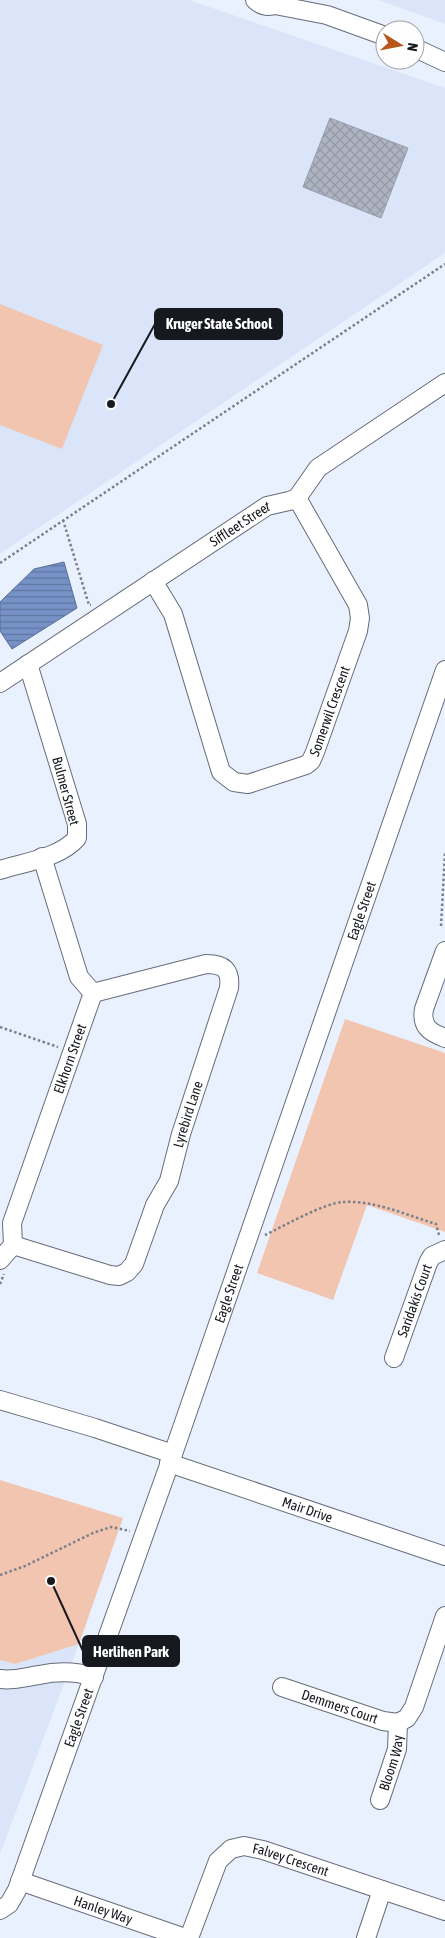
<svg xmlns="http://www.w3.org/2000/svg" width="445" height="1938" font-family="'Asap Condensed',sans-serif">
<style>
.built{fill:#dae5fa}
.green{fill:#f2c5b0}
.water{fill:url(#water-rules);stroke:#596e94}
.building{fill:url(#building-cross-hatch);stroke:#979eab}
.lines{fill:none;stroke-linecap:round;stroke-linejoin:round}
.minor-casing{stroke:#666c78;stroke-width:20}
.path{stroke:#7a7f88;stroke-width:2.5;stroke-dasharray:2.5 2.5;stroke-linecap:butt}
.minor{stroke:#fff;stroke-width:18}
.labels{text-anchor:middle;stroke-width:4;stroke-linejoin:round;paint-order:stroke}
.street-label{font-size:14px;fill:#16191e;stroke:#fefefe}
.leader{fill:none;stroke:#16191e;stroke-width:2}
.callout-dot{fill:#16191e;stroke:#fefefe;stroke-width:2}
.callout{fill:#16191e;stroke:#16191e;stroke-width:2}
.callout-label{font-size:15px;text-anchor:middle;font-weight:bold;fill:#fff}
</style>
<defs>
<pattern id="water-rules" width="6" height="5" patternUnits="userSpaceOnUse" patternTransform="scale(1.25)"><rect width="6" height="5" fill="#7692c7"/><path d="M0 2.5h6" fill="none" stroke="#6076a1"/></pattern>
<pattern id="building-cross-hatch" width="8" height="8" patternUnits="userSpaceOnUse" patternTransform="scale(1.25)"><rect width="8" height="8" fill="#adb3c1"/><path d="M0 0l8 8M0 8l8-8" fill="none" stroke="#9499a5"/></pattern>
</defs>
<rect width="100%" height="100%" fill="#e9f1ff"/>
<path class="built" d="M0,0H189L445,88V253L0,554Z
M378,0H445V24Z
M79,1644L0,1854V1660L15,1664Z"/>
<path class="green" d="M0,304L103,345L62,449L0,425Z
M345,1019L445,1053V1232L367,1205L333,1300L257,1273Z
M0,1480L123,1518L79,1644L15,1664L0,1660Z"/>
<path class="water" d="M64,562L77,608L12,649L0,631V602L34,569Z"/>
<path class="building" d="M330,118L408,148L381,218L303,187Z"/>
<g class="lines">
<defs>
<g id="minor">
<path d="M255,0C264,8 273,8 282,0"/>
<path d="M275,5L327,15L385,36"/>
<path d="M415,48L445,62"/>
<path id="s1" d="M153,581L173,614L221,772L234,782L248,784L306,765L311,761L315,752L358,631L360,618L358,605L297,498"/>
<path id="s2" d="M0,683L267,506L289,501L297,498L318,468L445,383"/>
<path d="M0,870C25,862 60,858 77,838V824L28,664"/>
<path d="M445,951L424,1009C421,1026 429,1032 445,1038"/>
<path id="s3" d="M13,1245L110,1275L119,1276L127,1272L134,1264L155,1205L169,1181L181,1134L229,988C231,970 224,964 206,964L93,993"/>
<path id="s4" d="M0,1260L13,1245L12,1223L93,993L79,977L42,857"/>
<path id="s5" d="M394,1358L428,1263L432,1256L445,1250"/>
<path d="M0,1400L95,1428L173,1454"/>
<path id="s6" d="M169,1463L445,1556"/>
<path d="M0,1679C16,1681 24,1677 39,1675C58,1671 75,1671 94,1677"/>
<path id="s7" d="M282,1687L383,1721L398,1723"/>
<path id="s8" d="M380,1800L397,1749L398,1723L407,1718L414,1707L445,1616"/>
<path id="s9" d="M20,1881L185,1938"/>
<path id="s10" d="M0,1910L9,1904L17,1890L173,1454L445,670"/>
<path id="s11" d="M189,1938L218,1861L231,1849L244,1846L263,1850L445,1911"/>
<path d="M366,1938L382,1890"/>
</g>
</defs>
<use href="#minor" class="minor-casing"/>
<path class="path" d="M63,520L89,605H91
M0,563L445,264
M441,926L445,853
M0,1027L58,1047
M265,1235C284,1226 324,1203 343,1202C374,1200 406,1215 436,1224L439,1235
M0,1284L4,1274
M0,1575L25,1566L93,1533L111,1527L130,1531"/>
<use href="#minor" class="minor"/>
</g>
<g class="labels">
<g class="street-label">
<text dy="5" stroke="none"><textPath href="#s2" startOffset="288">Siffleet Street</textPath></text>
<text dy="5" stroke="none"><textPath href="#s1" startOffset="355">Somerwil Crescent</textPath></text>
<text transform="translate(66 791) rotate(75)" y="5">Bulmer Street</text>
<text dy="5" stroke="none"><textPath href="#s10" startOffset="1065">Eagle Street</textPath></text>
<text dy="5" stroke="none"><textPath href="#s4" startOffset="216">Elkhorn Street</textPath></text>
<text dy="5" stroke="none"><textPath href="#s3" startOffset="290">Lyrebird Lane</textPath></text>
<text dy="5" stroke="none"><textPath href="#s10" startOffset="660">Eagle Street</textPath></text>
<text dy="5" stroke="none"><textPath href="#s5" startOffset="61">Saridakis Court</textPath></text>
<text dy="5" stroke="none"><textPath href="#s6" startOffset="146">Mair Drive</textPath></text>
<text dy="5" stroke="none"><textPath href="#s7" startOffset="61">Demmers Court</textPath></text>
<text dy="5" stroke="none"><textPath href="#s10" startOffset="210">Eagle Street</textPath></text>
<text dy="5" stroke="none"><textPath href="#s8" startOffset="39">Bloom Way</textPath></text>
<text dy="5" stroke="none"><textPath href="#s11" startOffset="162">Falvey Crescent</textPath></text>
<text dy="5" stroke="none"><textPath href="#s9" startOffset="88">Hanley Way</textPath></text>
</g>
</g>
<path class="leader" d="M111 404L155 324M51 1581L83 1651"/>
<g class="callout-dot">
<circle cx="111" cy="404" r="5"/>
<circle cx="51" cy="1581" r="5"/>
</g>
<g class="callout">
<rect x="155" y="309" width="127" height="30" rx="5"/>
<rect x="83" y="1636" width="96" height="30" rx="5"/>
</g>
<g class="callout-label">
<text x="219" y="329">Kruger State School</text>
<text x="131" y="1657">Herlihen Park</text>
</g>
<g transform="translate(400 45) rotate(100)"><circle r="24" fill="#fefefe" stroke="#a1a2a4"/>
<path d="M0-4L9 19L0 12L-9 19Z" fill="#b8551c"/>
<text y="-8" font-size="14" font-weight="bold" text-anchor="middle" fill="#16191e">N</text>
</g>
</svg>
